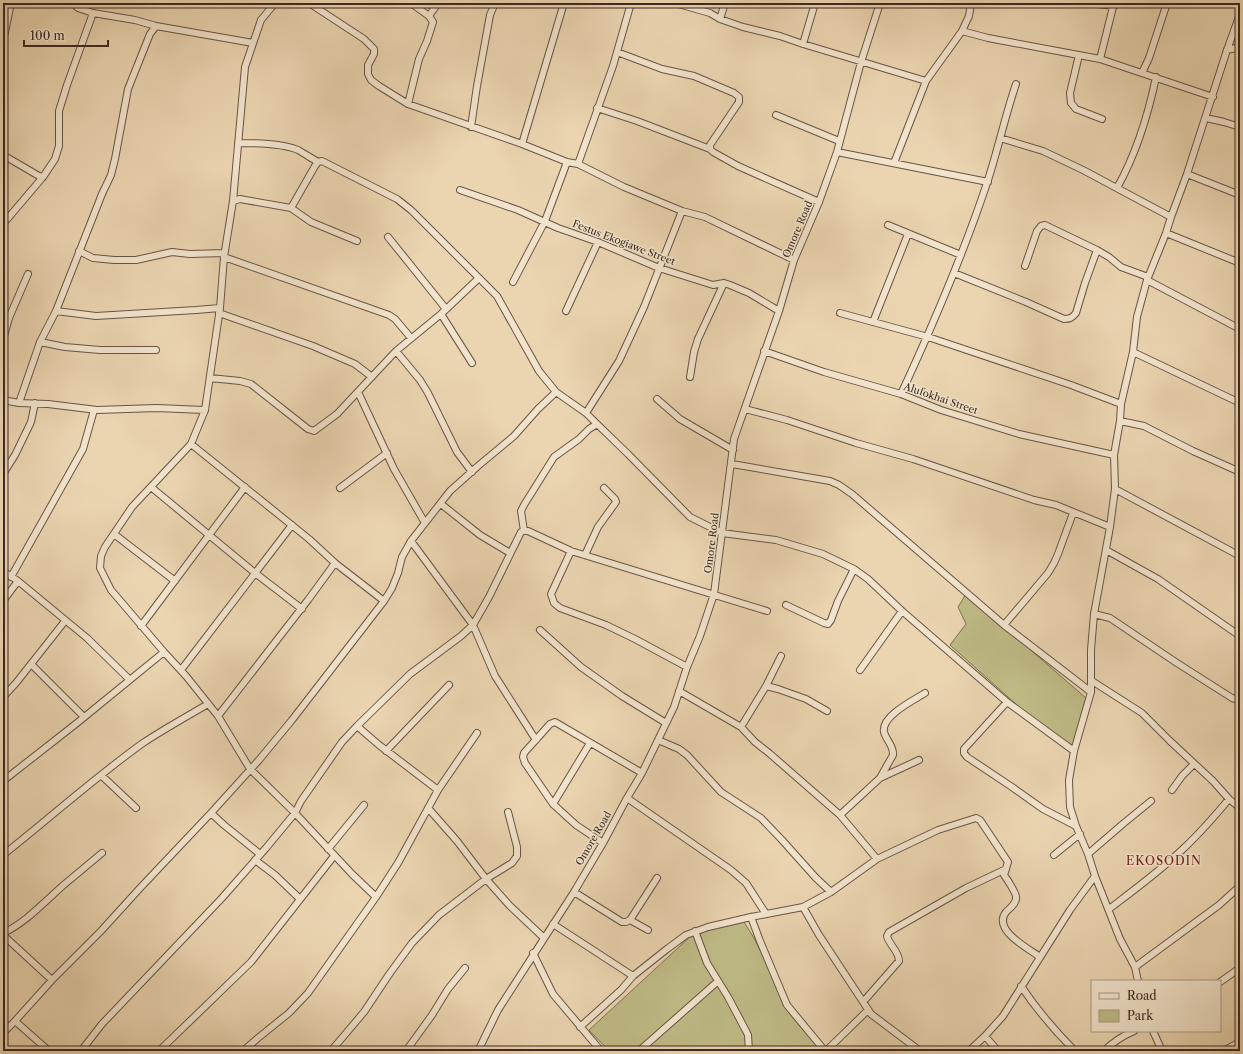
<svg xmlns="http://www.w3.org/2000/svg" width="1243" height="1054" font-family="'Libre Caslon Text',serif">
<style>
.green{fill:#bfbb86;stroke:#7e7254}
.lines{fill:none;stroke-linecap:round;stroke-linejoin:round}
.minor-casing{stroke:#685445;stroke-width:8}
.minor{stroke:#f2e4cc;stroke-width:6}
.labels{text-anchor:middle;stroke-width:3;stroke-linejoin:round;paint-order:stroke}
.street-label{font-size:10px;fill:#3c2921;stroke:#f2e4cc}
.quarter-label{font-size:12px;letter-spacing:1px;fill:#7a1f14;stroke:#f2e4cc}
</style>
<rect width="100%" height="100%" fill="#ebd5b1"/>
<filter id="stains"><feTurbulence type="fractalNoise" baseFrequency=".005" numOctaves="4"/><feColorMatrix values="0 0 0 0 .2 0 0 0 0 .09 0 0 0 0 .02 0 0 0 .5 -.17"/></filter>
<radialGradient id="worn" r=".72"><stop offset=".6" stop-color="#630" stop-opacity="0"/><stop offset="1" stop-color="#630" stop-opacity=".3"/></radialGradient>
<path class="green" d="M966,594L1086,698L1074,756L950,645L966,624L958,607Z
M744,922L754,938L787,1005L824,1051H609L589,1030L693,934Z"/>
<g class="lines">
<defs>
<path id="minor" d="M73,3L78,8L93,13L135,20L156,26L253,43
M275,3L261,20L245,67L233,201L224,257L220,308L205,410L191,444L132,507L105,547L101,556L100,568L111,590L164,652L186,676L218,716L250,769L295,813L352,874L376,897
M309,3L364,39L374,49V54L368,65V74L371,80L379,86L408,104L522,144L567,162L578,164L624,187L682,211L705,217L794,260
M675,3L710,13L720,19L743,27L780,36L803,44L926,81
M971,3L969,16L962,31L988,38L1100,59L1213,97
M1090,3L1114,6
M429,16L438,3
M720,19L725,3
M3,42L11,3
M803,44L815,3
M1227,50L1240,47
M617,52L662,69L694,76L734,93L739,97V102L710,145V149L713,152L738,166L819,202
M1079,55L1070,93L1071,103L1076,109L1102,119
M1100,59L1114,3
M1142,73L1149,58L1167,3
M408,104L419,59L427,41L433,22L429,16L411,3
M597,108L637,121L710,149
M776,115L839,141
M1206,118L1224,122L1240,127
M471,127L477,86L490,15L495,3
M1000,138L1043,151L1083,170L1171,217
M238,143C255,143 283,143 298,150C305,154 311,158 318,162
M522,144L564,3
M837,152L988,182
M3,155L39,176L43,177
M894,163L926,81L962,31
M578,164L613,66L631,3
M1187,174L1240,195
M1117,188C1136,154 1148,116 1156,77
M460,190L518,210L558,228L598,242L659,268L713,285L724,283L730,285L749,293L779,311
M233,201L240,199L291,208L311,222L357,241
M291,208L315,166L318,162L322,161L397,199L411,210L497,296L539,371L556,392L586,413L597,424L628,454L690,517L722,533L776,540L823,554L854,569L868,579L902,611L1007,702L1074,751
M3,224L43,177L55,159L59,146V111L67,85L93,13
M888,225L961,255
M1166,233L1240,263
M388,237L446,309
M79,251L93,258L114,260H136L172,252L190,254L224,253
M224,257L389,315L395,319L411,338
M1025,266L1037,231L1041,226L1045,225L1097,250L1109,257L1121,267L1148,277
M954,273L1026,302L1064,319C1070,319 1072,318 1076,313L1085,283L1097,250
M1147,280L1240,329
M513,282L545,221L567,162
M56,311L96,316L196,310L220,308
M566,311L598,242
M219,313L313,346L355,364L372,377
M840,313L928,337L1071,385L1121,404
M441,314L472,363
M873,322L908,234
M3,340L9,318L28,274
M40,342L65,347L100,350H156
M396,351L420,380L428,393L457,452L472,472
M764,351L824,372L901,394L941,410L1019,434L1114,455
M1133,352L1240,403
M690,377L694,352L698,339L724,283
M210,378L240,381L251,384L308,429L314,431L337,414L396,351L441,314L479,278
M358,392L394,469L425,523
M901,394C933,325 963,255 987,183C998,150 1005,116 1016,84
M657,399L680,419L733,450
M3,400L19,403L48,404L97,410L156,408L205,410
M19,403L40,342L56,311L102,194L111,175L115,159L128,89L150,34L156,26
M745,409L787,420L856,443L913,459L1034,500L1056,505L1110,527
M586,413L619,361L644,307L682,211
M1120,421L1144,426L1193,451L1240,472
M191,444L309,539L335,563L384,601
M732,464L830,481L839,485L852,494L1004,625L1091,692
M3,474L15,455L31,422L35,403
M151,487L255,573L302,609
M340,488L387,453
M1115,489L1240,556
M441,504L480,535L510,553
M524,531L521,511L524,505L554,457L579,439L589,429L597,424
M114,534L175,581
M411,541L473,625L495,676L536,740
M1106,550L1158,579L1240,636
M571,551L551,594L554,603L560,608L606,625L635,639L687,667
M585,555L598,527L616,502L615,499L604,488
M3,571L18,581L87,638L129,679
M11,577L83,449L94,410
M3,601L18,581
M786,605L824,623L828,624L831,620L838,601L854,569
M1094,614L1110,618L1177,663L1232,698L1236,699L1240,696
M1004,625L1048,573L1054,563L1058,554L1073,513
M141,626L245,487
M540,630L581,667L622,696L666,723
M31,664L84,717
M181,670L292,525
M860,670L902,611
M1092,681L1142,713L1170,741L1213,781L1229,799L1240,808
M766,686L778,689L806,699L827,711
M679,691L741,727L755,742L769,753L840,815L877,859
M3,697L16,683L65,621
M1007,702L964,749V753L967,757L1012,787L1043,809L1076,826
M218,716L308,600L335,563
M357,726L379,745L438,790
M741,727L766,686L781,656
M658,740L679,749L687,755L721,792L761,818L782,840L816,878L831,892
M386,751L449,685
M101,775L136,808
M880,778L919,760
M3,781L77,723L164,652
M1172,790L1182,776L1194,764
M627,798L731,870L746,883L766,914
M553,804L590,743
M428,808L457,841L486,879L510,906L544,938
M211,813L224,825L260,854
M840,815L880,778L893,755C894,746 886,740 884,732C881,716 914,700 925,693
M603,843L576,825L553,804L525,763L523,757L524,753L550,724L555,722L642,773
M328,849L364,805
M1088,854L1124,823L1151,801
M3,855C50,818 94,778 143,743C164,729 186,717 208,704
M1054,855L1080,834
M255,860L275,875L300,899
M574,892L622,922H626L630,920L657,878
M803,907L819,935L871,1014L920,1051
M1109,909C1134,890 1160,871 1183,849C1199,834 1214,817 1229,799
M751,917L760,941L787,1005L825,1051
M630,920L648,930
M553,924L633,976
M695,931L707,963L728,997L746,1031L748,1035L749,1051
M3,933C26,923 47,899 66,883C78,873 90,863 102,853
M3,935L52,980
M533,953L553,994L601,1051
M1135,967L1219,905L1240,886
M1138,981L1135,967L1120,939L1095,876L1088,854L1076,826L1070,807L1069,780L1074,751L1091,692V650L1094,614L1110,527L1115,489L1114,455L1120,421L1121,404L1133,352L1137,317L1147,280L1166,233L1171,217L1187,174L1227,50L1240,14
M1220,982L1240,968
M1021,986C1037,1010 1055,1031 1075,1051
M863,1002L899,961C899,951 889,945 887,936L889,932L966,888L1006,869
M15,1021L49,1051
M580,1027L621,990L633,976L667,949L686,935L708,927L751,917L803,907L831,892L877,859L938,830L976,818L980,820L1008,862L1004,875C1007,879 1016,893 1016,897C1017,903 1010,908 1006,912C992,930 1028,948 1040,957
M1153,1031L1162,1051
M3,1033L15,1021L52,980L101,931L141,887L211,813L259,760L292,720L384,601L392,588L398,573L402,557L411,541L450,491L478,466L514,436L538,409L556,392
M985,1036L998,1051
M81,1051L102,1024L222,898L266,848L295,813L301,801L342,742L357,726L410,674L461,636L473,625L489,597L521,532L524,531H528L571,551L767,611
M159,1051L251,962L334,856
M243,1051L258,1038L289,1013L308,993L376,897L398,863L438,790L477,733
M331,1051L364,1012L390,973L412,943L439,915L486,879L512,863L517,856V847L508,812
M406,1051L432,1015L448,989L465,968
M478,1051L498,1010L574,892L603,843L627,798L642,773L674,707L687,667L700,636L714,594L734,439L779,311L794,260L819,202L837,152L861,62L880,3
M639,1051L717,982
M826,1051L868,1010
M969,1051L985,1036L1003,1016L1070,910L1095,876
M1104,1051C1113,1042 1122,1036 1134,1031
M1223,1051L1240,1042"/>
</defs>
<use href="#minor" class="minor-casing"/>
<use href="#minor" class="minor"/>
</g>
<g class="labels">
<g class="street-label">
<text transform="translate(797 229) rotate(-67)" y="4">Omore Road</text>
<text transform="translate(624 242) rotate(21)" y="4">Festus Ekogiawe Street</text>
<text transform="translate(941 398) rotate(19)" y="4">Alufokhai Street</text>
<text transform="translate(711 543) rotate(-83)" y="4">Omore Road</text>
<text transform="translate(593 838) rotate(-60)" y="4">Omore Road</text>
</g>
<g class="quarter-label">
<text x="1164" y="865">EKOSODIN</text>
</g>
</g>
<rect width="1243" height="1054" fill="none" stroke="#ebd5b1" stroke-width="16"/>
<rect x="4" y="4" width="1235" height="1046" fill="none" stroke="#3c2921" stroke-width="2"/>
<rect x="8" y="8" width="1227" height="1038" fill="none" stroke="#3c2921"/>
<rect x="1091" y="980" width="130" height="52" fill="#f2e4cc" stroke="#a99988"/>
<rect x="1099" y="993" width="20" height="6" fill="#f2e4cc" stroke="#a99988"/>
<text x="1127" y="1000" font-size="12" fill="#3c2921">Road</text>
<rect x="1099" y="1010" width="20" height="12" fill="#bfbb86" stroke="#a99988"/>
<text x="1127" y="1020" font-size="12" fill="#3c2921">Park</text>
<path d="M24 40v6h84v-6" fill="none" stroke="#3c2921" stroke-width="2"/>
<text x="30" y="40" font-size="12" fill="#3c2921" stroke="#f2e4cc" stroke-width="3" paint-order="stroke">100 m</text>
<rect width="100%" height="100%" filter="url(#stains)"/>
<rect width="100%" height="100%" fill="url(#worn)"/>
</svg>
